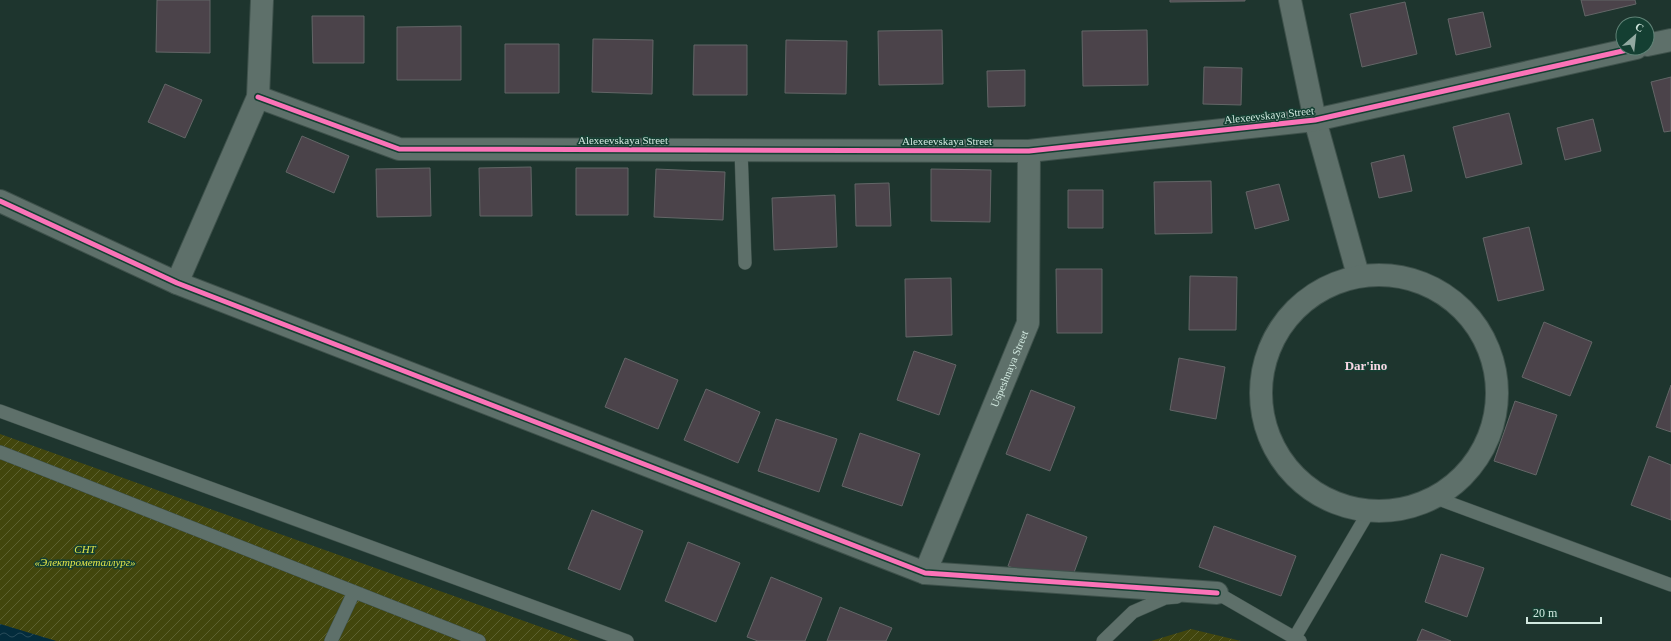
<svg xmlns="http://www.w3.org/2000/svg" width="1671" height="641" font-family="Georgia,serif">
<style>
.garden{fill:url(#garden-furrows)}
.water{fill:url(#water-waves)}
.building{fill:#4b434a;stroke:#636667}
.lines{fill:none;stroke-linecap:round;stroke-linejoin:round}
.service-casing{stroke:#3e514b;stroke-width:14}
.minor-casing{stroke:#3e514b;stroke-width:24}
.service{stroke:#5e706a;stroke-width:13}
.minor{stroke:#5e706a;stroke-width:22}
.cycleway-casing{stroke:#143f32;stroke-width:8}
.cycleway{stroke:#fb73b8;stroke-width:5}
.labels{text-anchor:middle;stroke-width:3;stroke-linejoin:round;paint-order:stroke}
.street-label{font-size:11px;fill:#d1e8df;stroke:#143f32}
.park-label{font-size:11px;font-style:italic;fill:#e2e549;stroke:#143f32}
.quarter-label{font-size:13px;font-weight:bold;fill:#f8d8e5;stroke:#143f32}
</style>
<defs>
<pattern id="garden-furrows" width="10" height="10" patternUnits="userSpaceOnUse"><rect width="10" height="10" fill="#42460d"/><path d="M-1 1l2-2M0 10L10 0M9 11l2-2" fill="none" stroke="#5c6130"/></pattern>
<pattern id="water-waves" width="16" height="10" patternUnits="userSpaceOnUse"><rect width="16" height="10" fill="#032c3c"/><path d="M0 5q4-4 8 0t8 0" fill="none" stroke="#274b58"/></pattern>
</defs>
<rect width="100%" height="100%" fill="#1e352e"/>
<path class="garden" d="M0,434L580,641H56L0,624Z
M1191,629L1241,641H1151Z"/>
<path class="water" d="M0,624L56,641H0Z"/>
<path class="building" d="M157,0H210V53L156,52Z
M1170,0H1245V1L1170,2Z
M1581,0H1635L1636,4L1585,16Z
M1405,2L1417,54L1362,67L1350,14Z
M1483,12L1491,47L1456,55L1448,19Z
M312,16H364V63H313Z
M461,26V80H397V27Z
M942,30L943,84L879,85L878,31Z
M1147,30L1148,85L1083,86L1082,31Z
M593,39L653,40L652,94L592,92Z
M786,40L847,41L846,94L785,93Z
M505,44H559V93H505Z
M694,45H747V95H693Z
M1204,67L1242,68L1241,105L1203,104Z
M1025,70V106L988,107L987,71Z
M1671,77V131L1664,132L1651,82Z
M165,84L202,100L185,138L148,122Z
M1509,113L1522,164L1466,178L1453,127Z
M1593,119L1601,151L1565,160L1557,128Z
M302,136L349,156L334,193L286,172Z
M1404,155L1412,191L1379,198L1371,163Z
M531,167L532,216H480L479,168Z
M430,168L431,216L377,217L376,169Z
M576,168H628V215H576Z
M656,169L725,172L723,220L654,217Z
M931,169L991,170L990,222L931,221Z
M1211,181L1212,233L1155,234L1154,182Z
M889,183L891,226H856L855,184Z
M1279,184L1289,220L1255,229L1246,192Z
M1068,190H1103V228H1068Z
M835,195L837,247L774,250L772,198Z
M1529,227L1544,290L1498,301L1483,238Z
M1056,269H1102V333H1057Z
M1190,276L1237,277L1236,330H1189Z
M951,278L952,335L906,337L905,279Z
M1544,322L1592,342L1570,396L1522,377Z
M914,351L956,365L939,415L897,400Z
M625,358L678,380L658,429L605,407Z
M1179,358L1225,367L1216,419L1170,410Z
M1671,385V432L1656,427Z
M706,389L760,412L738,463L684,440Z
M1031,390L1075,407L1050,471L1006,454Z
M1515,401L1557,415L1536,475L1494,461Z
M776,419L837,439L819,492L758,471Z
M860,433L920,454L902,506L842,486Z
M1649,456L1671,465V520L1631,505Z
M592,510L643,531L620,590L568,569Z
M1027,514L1087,537L1068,589L1008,566Z
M1214,526L1296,556L1281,596L1199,567Z
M688,542L740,563L716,622L665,601Z
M1441,554L1484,568L1467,617L1425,602Z
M771,577L822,598L805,641H758L747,637Z
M840,607L892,628L886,641H827Z
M1422,629L1451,641H1417Z"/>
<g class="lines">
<defs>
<path id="service" d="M741,150L745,263
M0,411L627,641
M0,452L479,641
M1436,498L1671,585
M1210,594L1217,593L1300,641
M1295,637L1368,513
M331,641L354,592
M1103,641L1133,612L1165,598L1177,597"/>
<g id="minor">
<path d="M1290,0L1315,120L1358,275"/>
<path d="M1647,45L1671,40"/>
<path d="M258,97L399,149L1029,151L1315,120L1636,48"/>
<path d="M0,201L177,283L925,573L1217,593"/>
<circle cx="1379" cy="393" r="118"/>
<path d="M177,283L258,97L262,0"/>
<path id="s1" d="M925,573L1028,323L1029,151"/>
</g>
</defs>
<use href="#service" class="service-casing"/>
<use href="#minor" class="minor-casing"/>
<use href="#service" class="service"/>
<use href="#minor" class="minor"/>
<defs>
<path id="cycleway" d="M258,97L399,149L1029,151L1315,120L1636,48
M0,201L177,283L925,573L1217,593"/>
</defs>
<use href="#cycleway" class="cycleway-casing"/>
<use href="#cycleway" class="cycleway"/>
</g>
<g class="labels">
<g class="street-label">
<text transform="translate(1269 115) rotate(-6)" y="4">Alexeevskaya Street</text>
<text x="623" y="144">Alexeevskaya Street</text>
<text x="947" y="145">Alexeevskaya Street</text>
<text dy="4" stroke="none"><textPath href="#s1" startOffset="221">Uspeshnaya Street</textPath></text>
</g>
<g class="park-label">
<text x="85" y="553">СНТ<tspan x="85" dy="13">«Электрометаллург»</tspan></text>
</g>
<g class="quarter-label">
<text x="1366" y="370">Dar'ino</text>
</g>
</g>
<g transform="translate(1635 36) rotate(28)"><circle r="19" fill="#143f32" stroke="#608377"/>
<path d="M0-3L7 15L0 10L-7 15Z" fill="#92a9a1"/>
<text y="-6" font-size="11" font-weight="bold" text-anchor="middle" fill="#d1e8df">С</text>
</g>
<path d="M1527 617v6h74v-6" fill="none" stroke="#d1e8df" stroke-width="2"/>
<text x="1533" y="617" font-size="12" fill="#d1e8df" stroke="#143f32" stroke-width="3" paint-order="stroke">20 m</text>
</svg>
